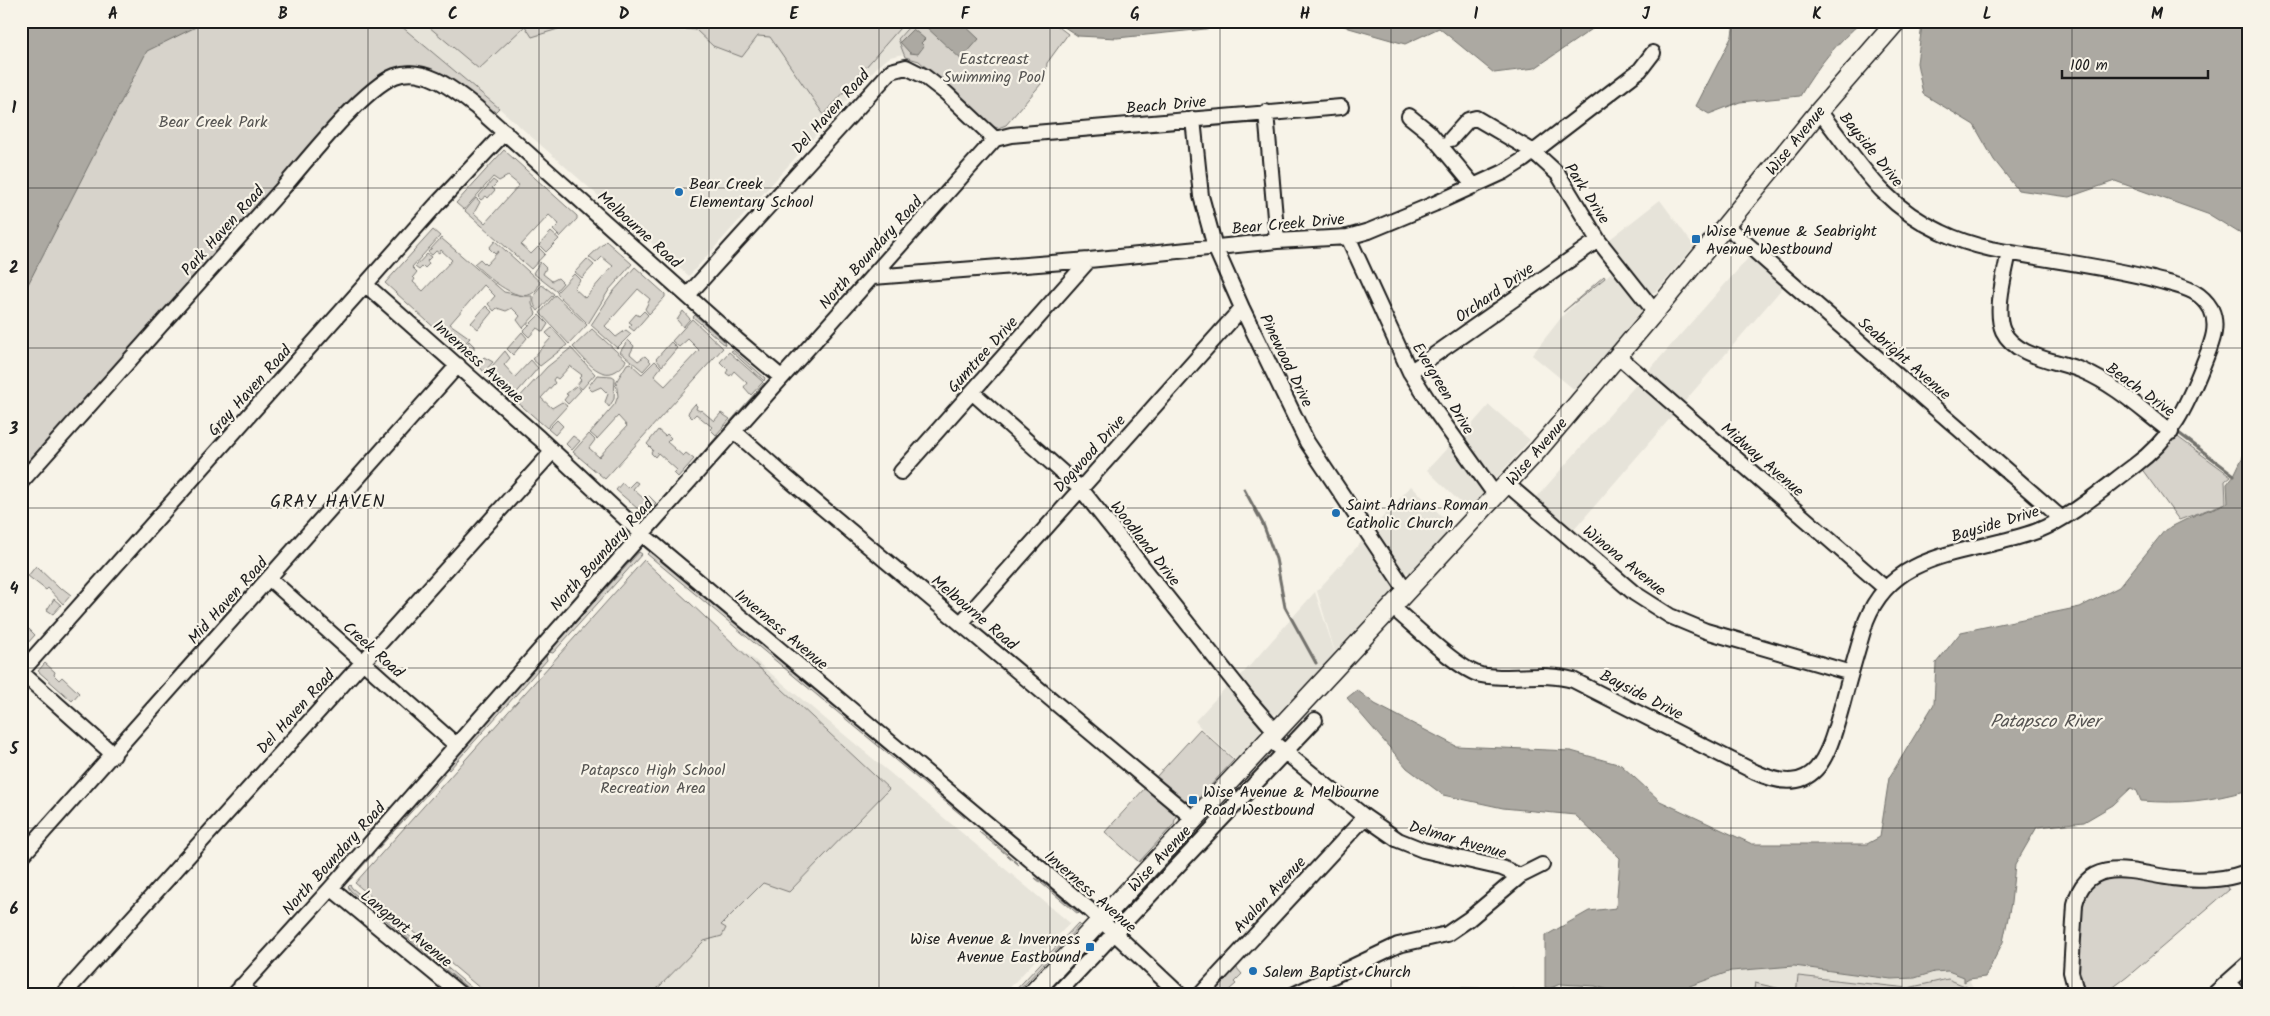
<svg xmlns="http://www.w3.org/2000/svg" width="2270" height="1016" font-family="Kalam,sans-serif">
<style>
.built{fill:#e6e3d9}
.green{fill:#d7d3cb;stroke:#7a7874}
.water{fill:#aca9a2;stroke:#72716c}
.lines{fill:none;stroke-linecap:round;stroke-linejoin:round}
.stream{stroke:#72716c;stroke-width:3}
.minor-casing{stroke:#1c1c1c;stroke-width:18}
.major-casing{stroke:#1c1c1c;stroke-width:21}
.minor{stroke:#f7f3e8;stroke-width:14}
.major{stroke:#f7f3e8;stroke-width:18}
.grid{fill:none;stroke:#1c1c1c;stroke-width:1;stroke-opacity:0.55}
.poi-dot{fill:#1f6fb2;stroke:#f7f3e8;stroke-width:2}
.labels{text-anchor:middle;stroke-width:4.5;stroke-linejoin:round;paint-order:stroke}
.park-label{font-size:16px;fill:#545351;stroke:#f7f3e8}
.street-label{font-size:16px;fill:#1c1c1c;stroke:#f7f3e8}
.poi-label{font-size:16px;fill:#1c1c1c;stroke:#f7f3e8;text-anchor:start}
.neighbourhood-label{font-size:18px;letter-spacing:1px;fill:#1c1c1c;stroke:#f7f3e8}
.water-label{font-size:18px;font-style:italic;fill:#565452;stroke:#f7f3e8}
.neatline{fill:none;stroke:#1c1c1c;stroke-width:2}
.grid-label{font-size:16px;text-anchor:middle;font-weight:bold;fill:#1c1c1c}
</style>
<rect width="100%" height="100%" fill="#f7f3e8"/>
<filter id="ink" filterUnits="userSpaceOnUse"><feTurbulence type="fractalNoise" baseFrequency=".02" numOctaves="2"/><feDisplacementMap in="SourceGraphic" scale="10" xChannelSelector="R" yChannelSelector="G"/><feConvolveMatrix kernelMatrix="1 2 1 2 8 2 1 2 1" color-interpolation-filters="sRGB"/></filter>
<g filter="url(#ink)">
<path class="built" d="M395,21H914L897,39L904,54L890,57L876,68L689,276L499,108Z
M1660,200L1694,246L1657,291L1652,293L1647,292L1605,243Z
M1750,256L1785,285L1573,531L1535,499Z
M1614,270L1642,303V310L1576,391L1532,355L1564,314Z
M1489,405L1530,440L1497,477H1492L1486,471L1461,437Z
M1451,444L1483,489L1482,495L1468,510L1427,470Z
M1411,486L1453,527L1410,572L1403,573L1397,570L1371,530Z
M1365,538L1395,583L1394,589L1335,652L1317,591Z
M648,571L1070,923L1003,995H496Z
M1315,592L1335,653L1278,713L1269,716L1238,679Z
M1229,684L1259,722L1261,728L1260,733L1235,759L1201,728L1195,721Z
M1794,966L1891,979L1915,978L1934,972L1948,971L1969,979L1976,995H1665L1731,971Z
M1559,984L1595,986L1627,995H1513V989H1549Z"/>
<path class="green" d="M177,21H395L499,108L494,113C475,97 437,65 410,65C399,65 387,71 377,76L21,471V260L154,34Z
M422,21H568L558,29L532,37L525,26L479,69Z
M592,21H906L824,115L770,37L758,36L742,57L713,46L696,30Z
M914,21H1051L1068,34L1047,63L1046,73L1041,84L1006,125L998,128L991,126L919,61L905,57L898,39Z
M504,150L577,216V219L560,237L553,230L559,224L549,215L521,245L531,254L538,247L545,254L531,269L465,211L476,198L480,202L474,213L485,223L519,185L508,176L499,181L493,177L464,210L456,203Z
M493,180L497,183L492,188L495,190L488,198L486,196L481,200L478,197Z
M433,230L440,236L412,267L417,272L413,277L415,279L413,282L423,291L452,260L441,250L439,253L436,251L432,255L428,252L441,238L504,292L523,296H532V304L536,314L523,328L517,320L520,316L512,308L506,311L497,308L494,311L488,304L495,296L484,285L450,324L470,338L459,350L385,283Z
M551,232L559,239L546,252L539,245Z
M495,241L540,282C529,317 485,274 474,264L480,259L486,265L499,251L495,254L489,248Z
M606,241L632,264L609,290L588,324L558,295L557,292L574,274L580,280L574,288L585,298L613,266L602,257L596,263L589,257Z
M427,254L431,257L427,261L429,264L425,268L423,266L419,270L415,267Z
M587,259L594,265L582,278L575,272Z
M540,262L546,268L543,274L552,281L558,278L563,283L556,291L533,273Z
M635,267L665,294V297L649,314L645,309L650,299L638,289L605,326L616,337L626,330L631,334L617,348L591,325L612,293Z
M1604,276L1605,278L1563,312Z
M542,285L554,294L538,311C530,301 534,293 542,285Z
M555,295L587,325L569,344L540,313Z
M486,306L492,312L478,329L471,323Z
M644,311L648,315L634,331L629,327L632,324L629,322L636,314L639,316Z
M683,311L690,319L683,327L677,320Z
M539,315L548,324L543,332L537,328L529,337L523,331Z
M695,315L724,341L725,345L693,317Z
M692,319L723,348L605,479L573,452L589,434L595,440L589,448L599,457L627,426L618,416L597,439L590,433L615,404L618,396L616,382L627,364L630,363L642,374L655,361L661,367L654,376L665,386L699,350L688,339L679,347L672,341Z
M552,328L567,345L540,366L532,359L551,338L546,333Z
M592,329L626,360C625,364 621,368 616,371C600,381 583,357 573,347Z
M522,332L527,338L513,355L507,349Z
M628,340L634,346L630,354L638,361L645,356L651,362L643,371L620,352Z
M469,341L474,346V349L468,356L461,351Z
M671,342L677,348L662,366L656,359Z
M571,348L595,374L582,389L577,385L581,380L579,378L582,375L570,366L558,379L555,377L553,380L555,383L541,398L552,408L562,402L567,406L547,428L516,401L547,367Z
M733,350L765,378L764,381L731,351Z
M505,351L510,358L504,365L515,377L531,360L538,368L513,397L486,373Z
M729,352L763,382L751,395L744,387L747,383L734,371L730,376L726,373L728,370L720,362Z
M484,357L493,362L484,372L478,365Z
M597,375L612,376L615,378L614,399L609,407L605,402L608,394L601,387L592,391L588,387Z
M764,383L766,385L663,501L661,500Z
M576,386L581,390L568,404L564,400L568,395L566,394Z
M695,404L697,406L696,409L700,411L701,410L714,421L721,413L730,419L716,435L710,429L712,427L696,414L692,418L688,414L689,411Z
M557,420L563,426L555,435L548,429Z
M658,430L665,436L667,434L671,438L667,442L683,456L686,453L694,459L678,477L674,473L677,470L658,453L655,457L651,453L653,450L647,444Z
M2175,435L2231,476L2225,481L2226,503L2179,520L2141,468Z
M573,436L580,441L572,450L566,444Z
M635,481L638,483L633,489L644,499L649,496L656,503L645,515L616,490L622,483L628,488Z
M650,551L963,815L965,818L647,554Z
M639,552L642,554L553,653L549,652Z
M644,560L889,789L789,892L763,883L721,925L726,928L722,936L704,941L651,995H488L355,883Z
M36,566L60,589L62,588L71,595L63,604L48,588L46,590L28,576Z
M54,599L61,605L53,614L47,610Z
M29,629L35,635L26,645L21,640V634Z
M546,656L547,660L449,770L446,767Z
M45,663L55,672L54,675L59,680L62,677L79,693L72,701L38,671Z
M1200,729L1234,760L1197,800L1189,804L1183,802L1155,778Z
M442,772L445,774L351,879L347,877Z
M1145,788L1176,815L1174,824L1139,862L1105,832Z
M979,832L985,834L1019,865Z
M2106,874L2224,883L2229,890L2127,977L2103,995H2083L2076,980L2082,897L2089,884Z
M1035,878L1041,881L1079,913L1078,914Z
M350,885L352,888L480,995H476L351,891L348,887Z
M1078,923L1080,925L1015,995H1011Z
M1235,966L1242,974L1234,982L1236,984L1223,995H1208Z
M1798,976L1908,988L1948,979L1967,987L1970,995H1796Z
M1755,983L1790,991L1789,995H1753Z
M1462,988L1513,989V995H1437Z"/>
<path class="water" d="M21,21H208L147,51L21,298Z
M927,21H960L979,39L965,55L964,62L924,25Z
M1055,21H1283L1117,38L1078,36Z
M1333,21H1604L1535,68L1494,73L1439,28L1405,44L1349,28Z
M1734,21H1863C1837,42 1817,67 1800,96L1740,102L1709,114L1696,106L1732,36Z
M1924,21H2249V239L2210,215L2115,181L2069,197L2018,190L1994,160L1974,125L1923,94L1917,63L1922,25Z
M913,29L925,39L921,43L924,46L918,54L910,53L900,42Z
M2248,446L2249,790C2209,801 2182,804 2141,801L2137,791L2131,788L2113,805L2084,822L2037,827L2015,865L2011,903L2003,942L1985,977L1969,979L1964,982V977L1948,971L1934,972L1915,978L1891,979L1794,966L1731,971L1665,995H1627L1595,986L1560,984L1549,989L1545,987V936L1589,911L1616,908L1620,858L1575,815L1503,808L1443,795L1407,768L1347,698L1357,690L1375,704L1456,746L1571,751L1621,765L1660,801L1752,844H1867L1880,837L1889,778L1934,704L1936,663L1961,632L2080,607L2119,587L2165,530L2195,515L2228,503L2227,484L2234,475Z"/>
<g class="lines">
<path class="stream" d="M2176,431L2234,475
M1244,489L1263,524L1276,559L1285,607L1316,663"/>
<defs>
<path id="minor" d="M1266,112L1277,241
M1409,116L1429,132L1474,186
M1193,119L1201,196L1215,247L1242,308L1307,442L1407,592
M995,139L1011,135L1341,107
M1451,139L1468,120L1476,118L1534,152L1558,174L1598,240L1655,312
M1725,225L2061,518
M1348,237L1410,372L1433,408L1496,496
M2009,252C2005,273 1994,311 2003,331C2016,358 2058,360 2083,371C2116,385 2143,411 2171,432
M873,277L1089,260L1277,241L1348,237L1369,231L1434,204L1504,172L1523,160L1640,70L1653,53
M366,285L539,438L642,534L1090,910L1180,995
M688,295L891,71L906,67L924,76L946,93L995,139
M1618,356L1885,588
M1410,372L1598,240
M972,392L1081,489L1250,702L1276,732
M734,431L786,477L1195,820
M901,472L1089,260
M21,482C108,384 195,286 283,188C306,161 364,88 395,76C425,65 454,90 476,107L737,340L781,377
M1507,484L1634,593L1670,616L1706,631L1851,673
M270,579L456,745
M1392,607C1413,624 1458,670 1481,675C1512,681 1542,671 1573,680L1755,772C1820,802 1829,751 1843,702C1850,675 1858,648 1866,621C1895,547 1973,555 2037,531C2072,517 2104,488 2134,466C2172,438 2186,408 2203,365C2210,347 2220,328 2211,309C2207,302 2201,296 2194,292C2182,285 2166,283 2153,279C2099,265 2045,260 1991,249C1974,245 1957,240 1941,232C1879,203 1859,161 1819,111
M961,623L1242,308
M21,672L436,205L505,132
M21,672L114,755
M1269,739L1365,817L1398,840L1423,850L1502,868L1520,876
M21,857L458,365
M331,888L461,995
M2228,982L2239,995
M241,986L251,995
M63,995L553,451
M234,995L331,888L633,544L995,139
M1056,995L1315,720
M1200,995L1365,817
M1293,995L1398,945L1447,934L1469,919L1520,876L1542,865
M2077,995L2071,972L2075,904C2087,853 2138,874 2173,878C2194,881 2231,881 2249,870
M2213,995L2249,963"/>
<path id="major" d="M1031,995L1538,450L1655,312L1819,111L1897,21"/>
</defs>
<use href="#minor" class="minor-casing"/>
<use href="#major" class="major-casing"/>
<use href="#minor" class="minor"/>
<use href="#major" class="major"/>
</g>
</g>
<path class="grid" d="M198,21V995M368,21V995M539,21V995M709,21V995M879,21V995M1050,21V995M1220,21V995M1391,21V995M1561,21V995M1731,21V995M1902,21V995M2072,21V995M21,188H2249M21,348H2249M21,508H2249M21,668H2249M21,828H2249"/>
<g class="poi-dot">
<circle cx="679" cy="192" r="5"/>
<rect x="1691" y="234" width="10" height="10" rx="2.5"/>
<circle cx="1336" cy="513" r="5"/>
<rect x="1188" y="795" width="10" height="10" rx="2.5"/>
<rect x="1085" y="942" width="10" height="10" rx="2.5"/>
<circle cx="1253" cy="971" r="5"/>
</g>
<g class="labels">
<g class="park-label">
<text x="994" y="64">Eastcreast<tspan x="994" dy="18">Swimming Pool</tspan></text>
<text x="213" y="127">Bear Creek Park</text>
<text x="653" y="775">Patapsco High School<tspan x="653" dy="18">Recreation Area</tspan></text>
</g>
<g class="street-label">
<text transform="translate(1166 104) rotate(-5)" y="6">Beach Drive</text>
<text transform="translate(830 111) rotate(-48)" y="6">Del Haven Road</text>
<text transform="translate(1795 140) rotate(-51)" y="6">Wise Avenue</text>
<text transform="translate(1872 149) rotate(51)" y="6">Bayside Drive</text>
<text transform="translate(1588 193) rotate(57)" y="6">Park Drive</text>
<text transform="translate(1288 223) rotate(-5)" y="6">Bear Creek Drive</text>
<text transform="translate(640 229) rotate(42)" y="6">Melbourne Road</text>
<text transform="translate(222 230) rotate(-48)" y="6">Park Haven Road</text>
<text transform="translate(870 252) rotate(-48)" y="6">North Boundary Road</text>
<text transform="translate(1494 292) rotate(-35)" y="6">Orchard Drive</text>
<text transform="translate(982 354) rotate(-48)" y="6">Gumtree Drive</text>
<text transform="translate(1905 358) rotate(41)" y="6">Seabright Avenue</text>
<text transform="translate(1287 360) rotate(64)" y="6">Pinewood Drive</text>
<text transform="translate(479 361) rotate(42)" y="6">Inverness Avenue</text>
<text transform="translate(1444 388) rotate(59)" y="6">Evergreen Drive</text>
<text transform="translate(2141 389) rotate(36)" y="6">Beach Drive</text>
<text transform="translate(249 390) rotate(-48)" y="6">Gray Haven Road</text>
<text transform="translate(1536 451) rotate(-49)" y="6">Wise Avenue</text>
<text transform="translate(1089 453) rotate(-48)" y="6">Dogwood Drive</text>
<text transform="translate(1763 459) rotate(41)" y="6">Midway Avenue</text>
<text transform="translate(1995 523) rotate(-17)" y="6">Bayside Drive</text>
<text transform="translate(1146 543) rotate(52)" y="6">Woodland Drive</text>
<text transform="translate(601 554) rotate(-48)" y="6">North Boundary Road</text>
<text transform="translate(1625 560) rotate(39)" y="6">Winona Avenue</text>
<text transform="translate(227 600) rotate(-48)" y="6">Mid Haven Road</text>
<text transform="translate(975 612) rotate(40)" y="6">Melbourne Road</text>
<text transform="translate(782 629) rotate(40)" y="6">Inverness Avenue</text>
<text transform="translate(374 649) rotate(42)" y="6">Creek Road</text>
<text transform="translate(1642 694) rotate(27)" y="6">Bayside Drive</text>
<text transform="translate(295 711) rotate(-48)" y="6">Del Haven Road</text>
<text transform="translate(1458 839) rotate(16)" y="6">Delmar Avenue</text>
<text transform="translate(333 858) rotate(-48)" y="6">North Boundary Road</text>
<text transform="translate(1159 858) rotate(-47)" y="6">Wise Avenue</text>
<text transform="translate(1091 891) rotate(41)" y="6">Inverness Avenue</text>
<text transform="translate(1269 894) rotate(-47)" y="6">Avalon Avenue</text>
<text transform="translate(407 928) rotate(39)" y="6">Langport Avenue</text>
</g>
<g class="poi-label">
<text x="689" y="189">Bear Creek<tspan x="689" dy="18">Elementary School</tspan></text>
<text x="1706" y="236">Wise Avenue &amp; Seabright<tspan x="1706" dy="18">Avenue Westbound</tspan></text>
<text x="1346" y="510">Saint Adrians Roman<tspan x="1346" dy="18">Catholic Church</tspan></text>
<text x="1203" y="797">Wise Avenue &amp; Melbourne<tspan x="1203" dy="18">Road Westbound</tspan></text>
<text x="1080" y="944" text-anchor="end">Wise Avenue &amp; Inverness<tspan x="1080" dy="18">Avenue Eastbound</tspan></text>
<text x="1263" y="977">Salem Baptist Church</text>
</g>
<g class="neighbourhood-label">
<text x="328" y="507">GRAY HAVEN</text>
</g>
<g class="water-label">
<text x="2045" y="727">Patapsco River</text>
</g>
</g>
<rect width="2270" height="1016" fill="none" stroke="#f7f3e8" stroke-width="55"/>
<path d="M2062 70v8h146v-8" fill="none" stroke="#1c1c1c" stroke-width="2.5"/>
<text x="2070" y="70" font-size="15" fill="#1c1c1c" stroke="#f7f3e8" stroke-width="4" paint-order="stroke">100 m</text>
<rect x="28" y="28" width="2214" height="960" class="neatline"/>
<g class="grid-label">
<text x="113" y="19">A</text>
<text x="283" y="19">B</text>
<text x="453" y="19">C</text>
<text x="624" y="19">D</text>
<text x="794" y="19">E</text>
<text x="965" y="19">F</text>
<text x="1135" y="19">G</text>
<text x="1305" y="19">H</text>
<text x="1476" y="19">I</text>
<text x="1646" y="19">J</text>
<text x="1817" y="19">K</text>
<text x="1987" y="19">L</text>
<text x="2157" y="19">M</text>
<text x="14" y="113">1</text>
<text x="14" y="273">2</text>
<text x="14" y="434">3</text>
<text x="14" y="594">4</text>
<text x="14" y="754">5</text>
<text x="14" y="914">6</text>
</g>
</svg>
